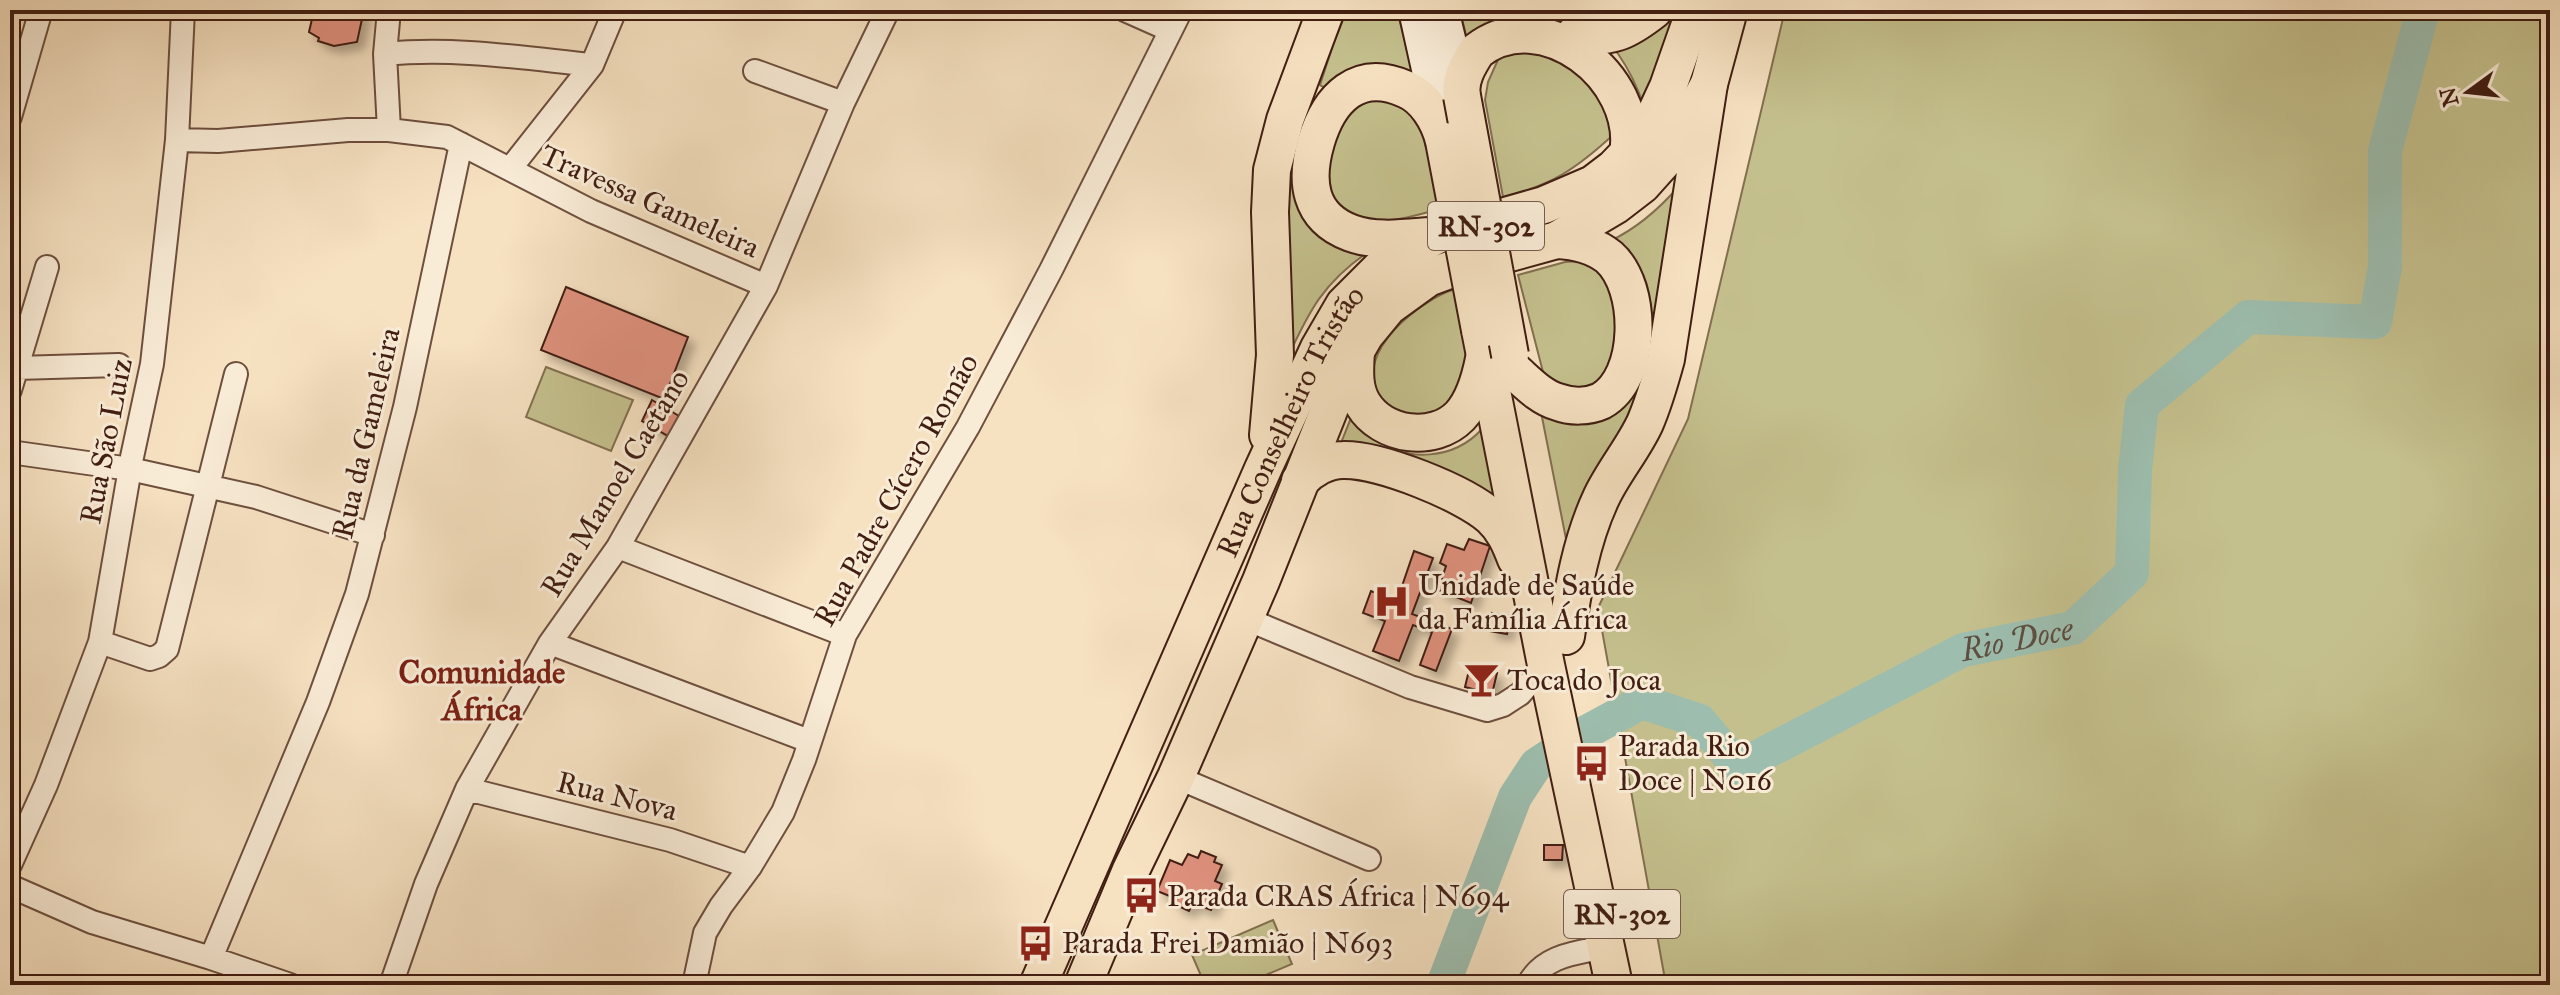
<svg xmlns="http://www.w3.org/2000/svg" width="2560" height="995" font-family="'IM FELL Great Primer',serif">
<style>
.green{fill:#c4c08d;stroke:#826f50;stroke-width:2}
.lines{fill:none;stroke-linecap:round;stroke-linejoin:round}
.river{stroke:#9dbeaf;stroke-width:34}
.building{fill:#df917d;stroke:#411e12;stroke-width:2;filter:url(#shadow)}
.street-casing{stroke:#6e4f3e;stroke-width:26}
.secondary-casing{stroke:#411e12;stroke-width:36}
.primary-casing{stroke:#411e12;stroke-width:40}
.street{stroke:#f9ecd7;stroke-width:22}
.secondary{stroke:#f9ecd7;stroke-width:32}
.primary{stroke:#f6e1c1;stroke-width:36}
.primary-bridge-casing{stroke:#411e12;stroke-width:40;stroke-linecap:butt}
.primary-bridge{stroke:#f6e1c1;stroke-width:36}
.labels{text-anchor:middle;stroke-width:6;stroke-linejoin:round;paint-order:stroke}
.shield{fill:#f9ecd7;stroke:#785c4d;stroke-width:2}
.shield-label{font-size:28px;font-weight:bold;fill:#411e12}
.street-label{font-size:30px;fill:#411e12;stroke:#f9ecd7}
.poi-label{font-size:30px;fill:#411e12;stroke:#f9ecd7;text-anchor:start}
.water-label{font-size:32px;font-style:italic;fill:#5d4e41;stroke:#f9ecd7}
.neighbourhood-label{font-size:32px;font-weight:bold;fill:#7a1f14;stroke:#f9ecd7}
</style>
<defs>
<filter id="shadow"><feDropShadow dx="7" dy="7" stdDeviation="4" flood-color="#0004"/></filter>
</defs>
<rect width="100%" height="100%" fill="#f6e1c1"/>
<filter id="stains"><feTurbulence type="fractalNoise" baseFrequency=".0025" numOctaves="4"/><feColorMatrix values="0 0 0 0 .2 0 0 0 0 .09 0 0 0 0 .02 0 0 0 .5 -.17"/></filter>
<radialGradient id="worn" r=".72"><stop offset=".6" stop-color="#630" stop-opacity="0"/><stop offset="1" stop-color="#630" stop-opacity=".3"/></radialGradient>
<path class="green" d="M1347,10H1397L1414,79L1330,91L1320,85L1333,45Z
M1460,10H1523C1496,17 1485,24 1469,48Z
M1554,10H1681L1644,106C1633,75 1614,40 1585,21C1577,15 1564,13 1554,10Z
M1785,10H2550V985H1666L1598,608L1688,419Z
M1529,36L1605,89L1613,135C1576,169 1552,185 1503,197L1485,100L1488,82L1501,53Z
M1377,99L1405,103L1423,125L1442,208C1411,217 1383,227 1351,215C1312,199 1327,137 1350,113C1357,106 1368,101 1377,99Z
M1284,173L1290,177L1302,215L1311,228L1368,252C1323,283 1309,311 1287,359Z
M1680,185L1649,375L1568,549L1540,407L1575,418L1651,323C1652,284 1643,262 1610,241C1638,228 1660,208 1680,185Z
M1578,261L1592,265L1612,282L1619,330L1603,383C1577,392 1563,394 1543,372L1518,275L1565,262Z
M1455,289L1467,357L1468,375L1450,411C1438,413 1418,420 1406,417C1394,413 1384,404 1378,394C1354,352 1420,300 1455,289Z
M546,367L633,400L611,451L526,417Z
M1353,413C1359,421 1366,430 1374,437C1406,464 1455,459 1482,429L1499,503L1373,446L1341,443Z
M1273,920L1292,964L1242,985H1205L1192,955Z"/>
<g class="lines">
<path class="river" id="s1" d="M1443,985L1515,797L1536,765L1581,735L1642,702L1700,721L1738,767L1963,650L2073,628L2132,573L2135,470L2142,405L2248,317L2375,322L2385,267V151L2423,10"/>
</g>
<path class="building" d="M314,10H364L357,42L334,46L318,41L319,38L309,32Z
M566,287L688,337L664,399L541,350Z
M652,400L679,416L668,436L642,421Z
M1469,539L1490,546L1471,603L1438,590L1446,566L1440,563L1447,544L1464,550Z
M1414,551L1433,558L1412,614L1452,629L1436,671L1420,665L1432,632L1413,625L1399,661L1373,651L1385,621L1363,613L1371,591L1393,600L1399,585L1402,586Z
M1492,613L1510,616L1507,634L1489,631Z
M1470,666L1497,673L1492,694L1465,687Z
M1544,845H1563L1562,860H1544Z
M1201,851L1216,857L1214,862L1222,865L1215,881L1222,884L1211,910L1193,903L1189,911L1174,904L1177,899L1157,891L1170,860L1182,865L1188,854L1198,858Z"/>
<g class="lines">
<defs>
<path id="street" d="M389,10L385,54L389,130
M1125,10L1170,30
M385,54C455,47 523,58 592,65
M755,71L843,103
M10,117L41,10
M177,140L218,141L348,130H389L447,137L591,211L766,286
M510,169L592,65L615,10
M17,368L119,365
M10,390L47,267
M10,452L130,469L256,497L373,535
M618,547L845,635
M1244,618L1410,687L1487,710L1503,705L1520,694L1546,665
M100,642L150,659L159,656L167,649L236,374
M550,643L809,741
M1176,777L1369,859
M467,789L670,840L750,867
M10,865L46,785L100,642L132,457L152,364L177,140L183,10
M10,886L92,922L211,958L290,985
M211,958L318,702L357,594L405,407L461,144
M391,985L426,884L467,789L550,643L618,547L766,286L843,103L888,10
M694,985L705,933L721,906L750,867L783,812L804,760L845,635L968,427L1051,270L1181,10
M1528,985C1543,955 1576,953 1606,947"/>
<path id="secondary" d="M1415,10L1441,128
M1442,10L1460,84"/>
<g id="primary">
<path d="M1575,34C1611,39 1626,32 1654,10"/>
<path d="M1462,96C1459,80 1468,65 1477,51C1542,0 1641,77 1628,154"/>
<path d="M1430,236C1404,238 1375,242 1351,233C1308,217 1305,180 1316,142C1329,98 1358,68 1405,89C1425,97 1439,120 1444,141"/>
<path d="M1480,330L1546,665L1614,985"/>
<path d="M1356,350C1355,369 1353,388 1363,404C1382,436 1434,443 1460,416C1474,401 1480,379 1484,359"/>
<path d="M1513,370C1527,382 1540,397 1558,402C1571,407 1588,407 1601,401C1643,378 1643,287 1609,257C1594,245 1576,241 1557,240"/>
<path d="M1268,435L1275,355L1270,212L1272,170L1285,120L1326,10"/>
<path d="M1300,481C1311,469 1327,460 1343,460C1380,459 1464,493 1491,517C1504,529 1510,543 1516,559"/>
<path d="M1566,636C1573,589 1581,541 1601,498C1613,472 1633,449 1645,423C1654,402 1660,381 1666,359L1709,84L1729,10"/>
<path id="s2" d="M1038,985L1263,469L1319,348L1344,305L1380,269L1435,236L1544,205L1593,184L1614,168L1637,144L1655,115L1668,87L1695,10"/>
<path d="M1083,985L1131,870L1176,777L1261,581L1345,370L1365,335L1388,307L1428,278L1452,269L1557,240L1616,205L1642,185L1668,156L1685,129L1709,84"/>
</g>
</defs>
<use href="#street" class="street-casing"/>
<use href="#secondary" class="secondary-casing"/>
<use href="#primary" class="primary-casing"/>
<use href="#street" class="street"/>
<use href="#secondary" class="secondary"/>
<use href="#primary" class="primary"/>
<defs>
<path id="primary-bridge" d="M1462,96L1510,355
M1444,141L1480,330"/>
</defs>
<use href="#primary-bridge" class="primary-bridge-casing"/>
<use href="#primary-bridge" class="primary-bridge"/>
</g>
<defs>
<symbol id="hospital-bare" viewBox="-9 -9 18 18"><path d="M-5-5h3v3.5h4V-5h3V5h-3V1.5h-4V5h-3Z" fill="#8f2418" stroke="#f9ecd7" stroke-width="2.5" paint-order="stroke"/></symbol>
<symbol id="bar-bare" viewBox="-9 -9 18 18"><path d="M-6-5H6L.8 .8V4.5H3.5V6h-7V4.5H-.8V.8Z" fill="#8f2418" stroke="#f9ecd7" stroke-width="2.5" paint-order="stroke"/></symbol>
<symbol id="bus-bare" viewBox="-9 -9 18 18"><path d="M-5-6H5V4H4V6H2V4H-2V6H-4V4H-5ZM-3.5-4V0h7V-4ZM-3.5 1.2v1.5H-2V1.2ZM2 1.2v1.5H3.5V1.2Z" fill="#8f2418" stroke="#f9ecd7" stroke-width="2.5" paint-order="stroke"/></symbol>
</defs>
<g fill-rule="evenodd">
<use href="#hospital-bare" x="1366" y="576" width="51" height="51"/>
<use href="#bar-bare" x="1456" y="654" width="51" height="51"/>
<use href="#bus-bare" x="1566" y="738" width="51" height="51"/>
<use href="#bus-bare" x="1116" y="870" width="51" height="51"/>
<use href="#bus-bare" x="1010" y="918" width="51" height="51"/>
</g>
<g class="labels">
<g class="shield">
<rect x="1428" y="202" width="116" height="48" rx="6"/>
<rect x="1564" y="890" width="116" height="48" rx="6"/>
</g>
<g class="shield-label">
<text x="1486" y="236">RN-302</text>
<text x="1622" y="924">RN-302</text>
</g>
<g class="street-label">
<text transform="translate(650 201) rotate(24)" y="10">Travessa Gameleira</text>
<text dy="10" stroke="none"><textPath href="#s2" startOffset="618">Rua Conselheiro Tristão</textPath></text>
<text transform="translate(366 433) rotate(-77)" y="10">Rua da Gameleira</text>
<text transform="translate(106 441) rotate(-79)" y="10">Rua São Luiz</text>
<text transform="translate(615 483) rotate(-59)" y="10">Rua Manoel Caetano</text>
<text transform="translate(896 490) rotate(-61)" y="10">Rua Padre Cícero Romão</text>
<text transform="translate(617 796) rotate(14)" y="10">Rua Nova</text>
</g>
<g class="poi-label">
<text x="1418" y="595">Unidade de Saúde<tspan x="1418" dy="34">da Família África</tspan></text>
<text x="1507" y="690">Toca do Joca</text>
<text x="1618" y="756">Parada Rio<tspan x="1618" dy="34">Doce | N016</tspan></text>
<text x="1167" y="906">Parada CRAS África | N694</text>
<text x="1062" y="953">Parada Frei Damião | N693</text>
</g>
<g class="water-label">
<text dy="11" stroke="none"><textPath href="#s1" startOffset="792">Rio Doce</textPath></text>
</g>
<g class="neighbourhood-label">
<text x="482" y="683">Comunidade<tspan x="482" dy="37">África</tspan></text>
</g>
</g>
<rect width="2560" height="995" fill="none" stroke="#f6e1c1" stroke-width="40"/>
<rect x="12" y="12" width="2536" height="971" fill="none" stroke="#411e12" stroke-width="4"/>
<rect x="20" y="20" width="2520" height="955" fill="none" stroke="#411e12" stroke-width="2"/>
<g transform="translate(2468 92) rotate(255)" stroke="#f9ecd7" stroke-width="6" paint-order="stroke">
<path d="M0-6L14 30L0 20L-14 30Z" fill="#411e12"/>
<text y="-12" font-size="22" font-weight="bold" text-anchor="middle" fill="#411e12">N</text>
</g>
<rect width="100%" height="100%" filter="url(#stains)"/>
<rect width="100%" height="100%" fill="url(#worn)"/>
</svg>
